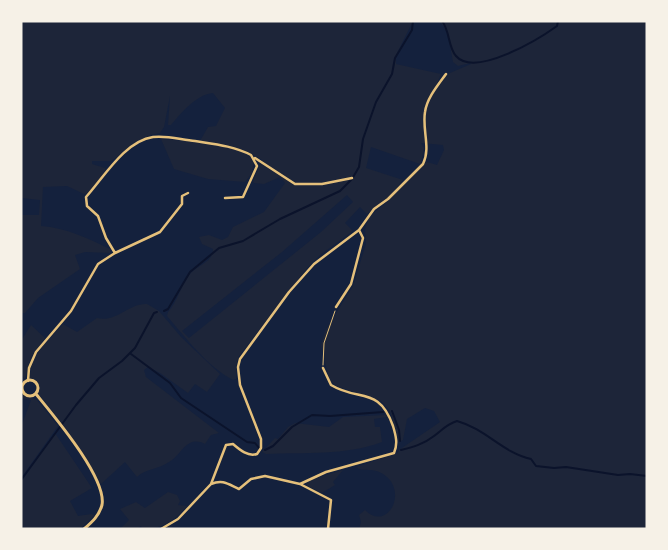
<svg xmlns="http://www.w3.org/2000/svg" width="668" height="550" font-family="'Space Grotesk',sans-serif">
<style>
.green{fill:#1d2539;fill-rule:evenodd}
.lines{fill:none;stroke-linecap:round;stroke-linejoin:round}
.stream{stroke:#0b132b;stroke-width:2}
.path{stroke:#e5c07b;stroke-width:1}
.minor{stroke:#e5c07b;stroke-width:2.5}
.tertiary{stroke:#e5c07b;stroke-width:3}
</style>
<rect width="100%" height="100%" fill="#14213d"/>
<path class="green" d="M21,21H413L396,55V64L441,74L436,86L450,73L471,64L470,63L458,66L453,62L448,34L440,21H647V529H359L361,522L359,515L365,510C384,530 405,500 390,480C376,464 364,474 356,467L398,453L399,450L440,422L434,411L425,408L407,419L403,440L399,442L390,411L381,401L336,386L329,379L321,345L325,331L353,286L366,244L365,229L369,217L389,200L420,164L371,147L366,168L403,180L390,196L367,214L360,207L345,223L353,231L320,255L307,268L239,356L236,365V379L233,380C207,366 186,338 167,316L168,312C177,303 181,285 189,275C198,264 213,263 213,249L202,244L199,237L209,235L222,240L228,237L233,227L264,212L285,183L280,177L264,184L254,183L253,181L262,160L243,150L200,141L208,127L216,126L225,108L213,93C197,94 181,113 171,125H168L170,96L164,127L160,133L150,135L111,161H92V164L105,168V172L88,193L84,194L67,186L43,187L41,226C67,228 87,238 110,249V253L85,252L75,255L80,269L38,298L25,313H21V215H39L40,200L21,198ZM421,143L443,145L444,150L437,165L427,162L421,163L424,148ZM347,195L353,202L321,232L189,338L182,331L282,252Z
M161,139C184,141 238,143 254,160L252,173L245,182L208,179L174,169Z
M147,304L159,311L181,337L220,374L207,392L195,384L188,393L160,373L148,367L144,370L146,377L219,433L211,435L205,444C199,441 195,441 190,443C181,448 177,458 169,462C159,469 145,469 137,477L125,462L101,484L70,434L38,393L39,384L30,378C30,355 48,341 63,324L77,332L97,318C116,323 129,303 147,304Z
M31,325L45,338L31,357L25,379L21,374V341Z
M22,393L37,400L58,426L21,478V427L31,400L21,398Z
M386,415L387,417L374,419L375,427H380L382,442C344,456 306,452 266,454L262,452L275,438L278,439L288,427L295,423L329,427L343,417Z
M55,433L92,488L70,501L78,516L91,514L95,515L80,529H21V482Z
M343,470L333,482L335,485L322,493L305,485L312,479Z
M168,492L177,495L180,501L178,505L187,506C174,522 161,529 142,529L141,526L136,529H120L129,520L120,509L136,502L145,508Z"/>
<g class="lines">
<path class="stream" d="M442,21C450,31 448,47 456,56C475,78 539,39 557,26L558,21
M164,311L168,309L190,272L219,248L243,241L280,219L340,191L352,179L359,167L363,139L376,102L392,74L395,58L412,30L413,21
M131,354L170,383L181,398L247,442L255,443L259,448
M392,411L399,430L400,441
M265,450L273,446L292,427L312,415L330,416L383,412
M401,450C413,447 424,444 434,436C442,430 447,424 457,421C486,429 503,453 531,459L536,466L554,468L566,467L618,475L630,474L647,476
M21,480L76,405L99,378L122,361L135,348L154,313L157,312"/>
<path class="path" d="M323,365L324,343L335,311"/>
<path class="minor" d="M255,158L295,184H322L352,178
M115,253L106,238L98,216L87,206L86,197C104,177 125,141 153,137C167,135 182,140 195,141C214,144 234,146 251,155L257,166L243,197L225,198
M336,307L351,284L363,238L359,230
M28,381L29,368L36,352L71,311L98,264L115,253L160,232L182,204V196L188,193
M211,484L226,445L233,444C240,450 248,457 257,454L261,448V439L240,385L238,367L240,359L289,292L314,264L359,230L374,209L388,199L423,164C431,148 422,130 425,112C427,98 438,85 446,74
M300,484L331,500L328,529
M161,529L178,519L211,484C223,479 228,484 239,489L251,479L265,476L300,484L326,472L394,453C398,444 396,436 393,426C379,386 359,402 331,385L323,368"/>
<path class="tertiary" d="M22 388a8 8 0 1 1 16 0a8 8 0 1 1-16 0Z
M36,394C53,415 107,478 102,505C99,516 92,522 84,529"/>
</g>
<rect width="668" height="550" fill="none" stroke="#f6f1e7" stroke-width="45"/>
</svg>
